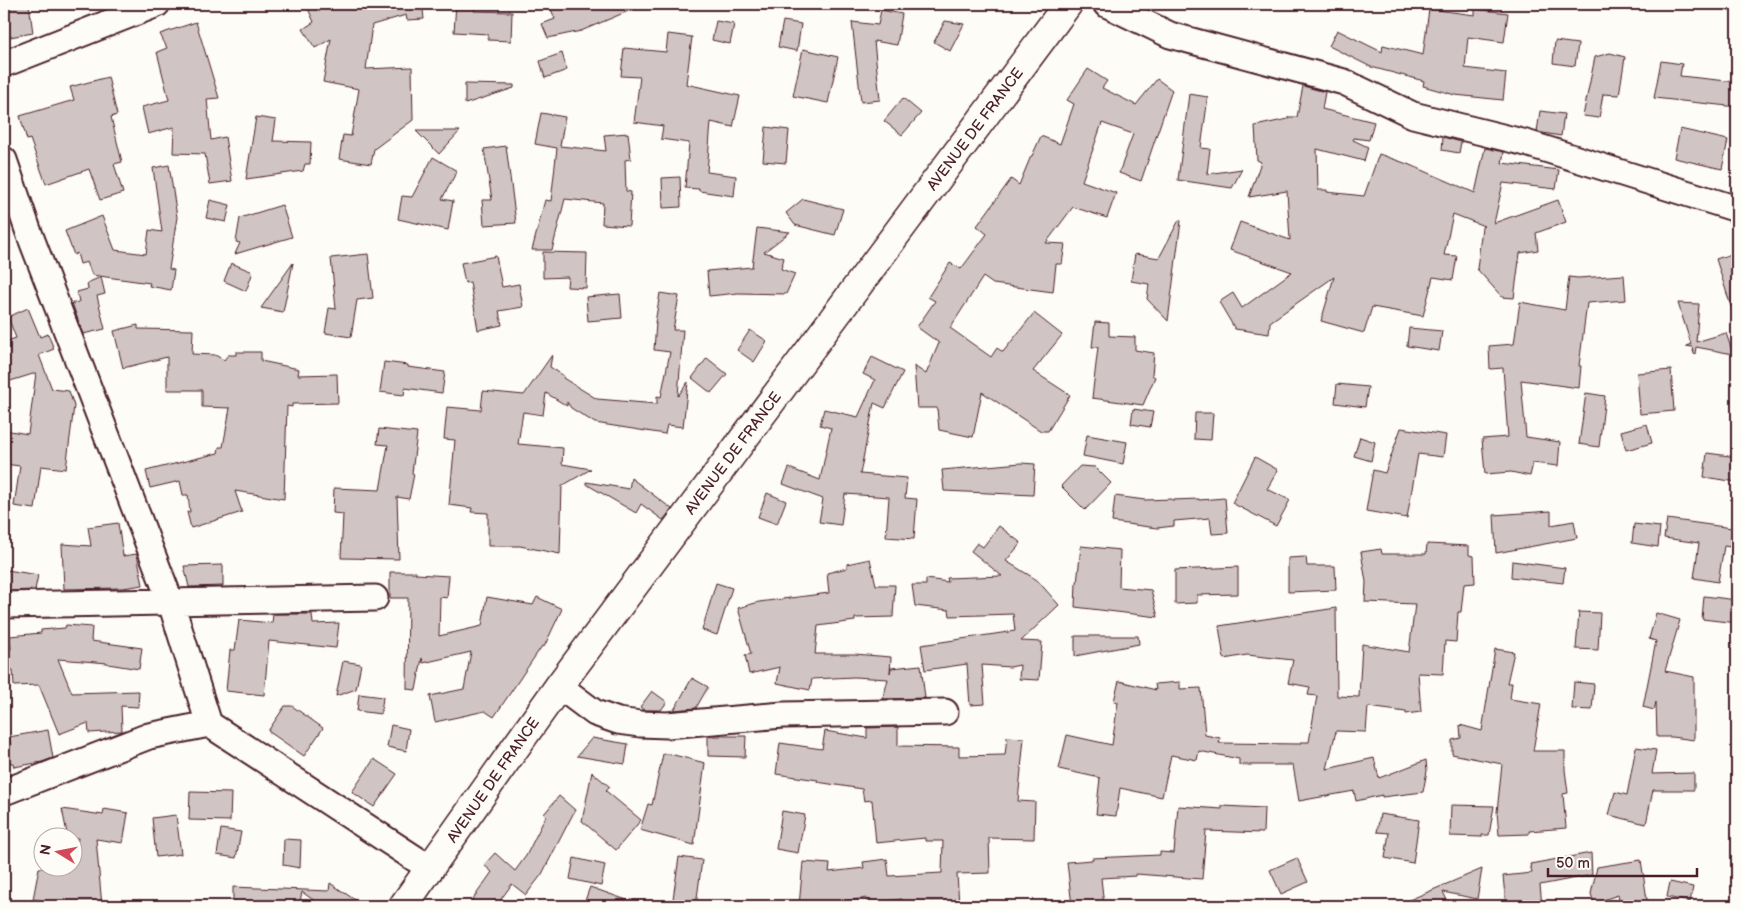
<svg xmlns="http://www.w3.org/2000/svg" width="1741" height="910" font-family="'Balsamiq Sans',sans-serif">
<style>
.building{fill:#d0c5c4;stroke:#4a1f2b}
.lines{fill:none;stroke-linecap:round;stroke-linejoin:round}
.minor-casing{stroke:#4a1f2b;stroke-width:29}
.major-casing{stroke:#4a1f2b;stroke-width:31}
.minor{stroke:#fdfcf7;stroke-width:25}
.major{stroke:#fdfcf7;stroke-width:28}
.labels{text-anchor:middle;stroke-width:4.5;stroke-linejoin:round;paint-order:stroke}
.street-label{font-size:15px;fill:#4a1f2b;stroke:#fdfcf7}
</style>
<rect width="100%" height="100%" fill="#fdfcf7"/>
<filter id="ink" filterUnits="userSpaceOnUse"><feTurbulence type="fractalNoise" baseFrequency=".02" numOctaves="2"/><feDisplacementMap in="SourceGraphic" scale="10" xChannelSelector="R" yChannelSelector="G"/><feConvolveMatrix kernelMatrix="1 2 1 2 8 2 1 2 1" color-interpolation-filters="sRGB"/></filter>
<g filter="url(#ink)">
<path class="building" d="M29,4L33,33L4,38V8Z
M306,4H429V8L423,10L424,19L407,20L406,15L372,25L366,69L412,67L413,120L374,149L371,164L339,159L343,135L351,136L359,89L323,82L331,39L315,48L303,29L314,22Z
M456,4H475L474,11L512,12L511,41L488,40V34L454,32Z
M549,4H645L581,31L548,38L542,24L555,19Z
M1429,9L1475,15V9L1508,13L1504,42L1468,37L1465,68L1506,73L1503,100L1455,95L1423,86L1424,81L1371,67L1329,46L1337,30L1382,52L1383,45L1423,55Z
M881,10L902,14L897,45L874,41L880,100L861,102L852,22L878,25Z
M716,21L734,24L730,44L712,40Z
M783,21L801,24L797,51L778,47Z
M945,21L964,24L950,51L934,42Z
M196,22L219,98L207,99L211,140L225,137L232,181L210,184L205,154L173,153L174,127L148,134L142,107L169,100L157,52L167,48L160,34Z
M668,34L692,37L686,84L740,96L733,127L711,122L707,172L736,176L734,196L699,191V189L685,188L689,143L661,139L663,126L634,122L640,77L621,76L624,48L666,52Z
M1555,41L1578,44L1575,66L1553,63Z
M803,49L838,57L828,103L793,96Z
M562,53L567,70L545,78L540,61Z
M1610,53L1625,57L1619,95L1603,94L1599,118L1583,116L1595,57Z
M1661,61L1682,64L1680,76L1737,82V107L1654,98Z
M1088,69L1107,81L1102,88L1136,105L1157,79L1172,90L1141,181L1119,173L1133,134L1102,123L1082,181L1116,193L1107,218L1073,207L1046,243L1065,244L1062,264H1056L1053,292L993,284L983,277L950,328L991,357L997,348L1003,352L1034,313L1062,335L1033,371L1070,395L1048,431H1041L982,392L973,437L939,430L937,408H917L914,366L926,374L939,343L917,327L935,301L928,297L950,263L961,269L987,234L977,226L1011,179L1019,185L1031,156H1032L1041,136L1060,144L1074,104L1067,100Z
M108,77L117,115L111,117L122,162L114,164L123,193L100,200L89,169L46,184L30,139L27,140L20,116L74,100L70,87Z
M465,84L514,85V88L465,104Z
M1303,86L1325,92L1322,109L1374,122L1369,140L1354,138L1353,140L1368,147L1364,161L1317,149L1318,190H1327V192L1364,196L1379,154L1413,166L1475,193L1485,148L1504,152L1502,163L1559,170L1556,189L1503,183L1494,223L1558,200L1566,222L1536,233L1538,250L1520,253L1514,298L1502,297L1477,269L1482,227L1484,226L1453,214L1444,255L1457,256L1453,280L1433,277L1423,316L1372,307L1364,333L1321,321L1334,277L1270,322L1269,334L1235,329L1219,302L1233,293L1242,308L1292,272L1230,250L1240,222L1290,240L1287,191L1249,197L1261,162L1257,160L1255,126L1288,119V117H1297Z
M1189,94L1208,97L1201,148L1210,149L1207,174L1242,169L1232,188L1178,180Z
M903,98L921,113L902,135L884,121Z
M1540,111L1564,114L1561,136L1537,132Z
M541,113L565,117L560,146L606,151L604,135L628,133L631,159L625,160L626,191L631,192L629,226L602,224L603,203L565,199L552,250H532L545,200L551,201L557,148L535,144Z
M256,117L276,120L273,141L311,142L310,164H305L303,171L246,179Z
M766,127L789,130L786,163L763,161Z
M1680,129L1728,140L1722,169L1674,158Z
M416,131H460L439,154Z
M1443,137L1461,142L1459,153L1442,150Z
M506,146L516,223L484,225L482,200H492L484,149Z
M433,157L457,171L442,199L453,201L448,230L398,219L402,196L412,197Z
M169,165L177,217L169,269L174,270L171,290L149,286L150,283L92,275L87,262L80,264L77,253L74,255L65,231L102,216L115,250L146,254L149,230L162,232L153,168Z
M680,177L681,207L663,208L662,178Z
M803,199L843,209L835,235L795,225L786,213Z
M210,200L230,205L226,222L206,218Z
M282,205L292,237L235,254L240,243L236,242L240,218Z
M1179,220L1181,221L1168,321L1147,299L1149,284L1131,281L1135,254L1159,258Z
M757,228L790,232L764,252L784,258L781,269L795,274L786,294L738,293L709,296L707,271L752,267Z
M543,252L587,253L586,288L567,287L568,277L543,278Z
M368,254L373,298L357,300L351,337L325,333L329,308L336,309L331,258Z
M1731,254L1737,274V316H1734L1716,259Z
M496,256L502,287L519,284L523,307L499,311L502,325L478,330L470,282L465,283L461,263Z
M231,263L253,272L246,291L224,281Z
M293,263L283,312L261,308Z
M1624,275L1626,300L1587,303L1579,366H1581L1579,388L1521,380L1526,437L1560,442L1558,466L1533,463L1530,476L1511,472L1485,474L1482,439L1508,437L1503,368L1490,369L1489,346L1514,344L1520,302L1565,310L1569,277L1578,278Z
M101,277L105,294L97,296L105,329L83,334L72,303L79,302L77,292L88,289L87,283Z
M660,293L679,296L673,330H683L678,396L688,382L683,427L667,425L665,434L595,423L571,408L567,402V406L546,393L543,415L523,412L518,444L563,448L562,464L591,469L562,486L560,554L520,546H488V513L471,512L472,508L449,505L455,440L444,439L447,407L481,410L483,391L524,395L552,355L550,367L564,376L563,378L597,399L657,404V396L661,397L670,352L654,350L656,323H655Z
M620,294L622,318L588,321L586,297Z
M1678,303L1699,304L1696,342L1726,333L1733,354L1696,347L1695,354H1694L1692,347L1686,346L1691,344Z
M28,308L40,337L48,334L54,349L39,355L52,389L69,391L74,406L66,469L41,466L35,509L14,506L20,466L4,464V430L28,434L36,373L4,383V342L16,338L8,317Z
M1095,322L1109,323V336L1135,337V350L1154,353L1152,375L1155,377L1143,405L1092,398L1098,347H1092Z
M138,325V329L193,330L192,354L215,355L224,360L228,355H236V352H261V361L299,369L298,375L337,374L338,403L292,404V407L287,406L284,499L235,491L242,512L191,528L187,512H190L188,495H183L180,481L150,488L146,471L218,453L219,447H223L230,408L202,407V390H167V357L123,368L114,331Z
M1409,328L1442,331L1439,351L1407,346Z
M750,330L767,341L754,362L737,350Z
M872,357L903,372L885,408L874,403L860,474L907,478L905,498L917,499L914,539L886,537L889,497L845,494L841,525L819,522L823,499L783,484L789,468L820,480L831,428L820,425L824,409L858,417L875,380L863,374Z
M707,358L727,374L711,393L692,378Z
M384,362L408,365V367L445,372L442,393L405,388L404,395L380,392Z
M1671,370L1674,411L1640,414L1637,373Z
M1337,384L1368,387L1365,407L1335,403Z
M1586,393L1605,396L1599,447L1579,444Z
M1133,409L1153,412L1150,427L1131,424Z
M1195,413H1213L1211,440L1194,439Z
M1647,424L1652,443L1626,450L1621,431Z
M1401,428L1446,435L1443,457L1418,454L1407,518L1366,511L1373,470L1385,473Z
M379,429L417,433L412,473L414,474L409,499L397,497L399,559L341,558L343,514L333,513L334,488L380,490L388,445L377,444Z
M1087,435L1127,442L1123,464L1083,456Z
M1360,437L1375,442L1371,461L1354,456Z
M1707,453L1737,457V482L1704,477Z
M1255,457L1278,470L1267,489L1290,500L1276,526L1232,503Z
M1021,463L1035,464L1033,495L944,491L942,470Z
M1080,466L1095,467L1111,483L1085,510L1061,486Z
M631,478L672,509L663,520L641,504L636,513L586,484V482L629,489Z
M767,493L786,501L777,524L758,517Z
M1115,496L1145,500L1172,499V500L1199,499V500L1225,498L1228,533L1212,534L1210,518L1174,521V526L1157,528L1112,522Z
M1551,511V525L1574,521L1577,538L1496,553L1494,515Z
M1667,519L1732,528L1730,547L1724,546L1718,582L1694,578L1699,543L1664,538Z
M118,523L123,556L137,554L143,585L123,588L64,589L62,544L91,546L88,527Z
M1634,524L1660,527L1658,547L1632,543Z
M999,526L1021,543L1006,561L1037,580L1059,605L1021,641L1042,642L1039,680L1019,679L1020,665L1010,667L982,665L985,704L970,705L967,664L925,670L921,645L1015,631L1013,614L950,616L949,610L915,606L912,585H926V579L948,582L947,578L1002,576L971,551L977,543L983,547Z
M1427,544L1469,546V555L1474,556L1475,583L1464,584L1461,612H1458L1456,642L1445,641L1443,674L1418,673L1421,712L1406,714V712L1368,707L1366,732L1336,731L1327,769L1374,758L1379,778L1426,760L1427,771L1423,792L1382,797V795L1356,801L1354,791L1299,801L1293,765H1239V759L1199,751L1197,760L1171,755L1162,797L1120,788L1116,816L1096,814L1100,778L1059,769L1067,735L1112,745L1118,702L1114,701L1119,681L1156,690L1155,684L1180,682V689L1201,688L1205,735L1220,738L1219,743L1300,744V742H1309L1317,696L1308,695L1310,687L1288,683L1293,660L1247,655L1224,659L1219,626L1336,608L1337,696L1359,697L1362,644L1409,652L1415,604L1365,602L1366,582L1361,552L1381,549L1382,554H1426Z
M1081,546L1120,550L1119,587L1151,590L1158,617L1075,607L1076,583L1077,584Z
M1306,557L1307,566H1335L1336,590L1288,592V558Z
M870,559L876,585H895L893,617L855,618V621L818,626L815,654H854L891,657L890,673L891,668L921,665L925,698L883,699L888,679L854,677L812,679L810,690L777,683L780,667L749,674L745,655L751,654L738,608L759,602L829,593L827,573L847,568V564Z
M1512,561L1565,568L1563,583L1511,577Z
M223,565V586L189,587L184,566Z
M1238,567V594L1197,595V603L1175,604V570Z
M7,570L38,575L35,590L4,591Z
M390,572H416V574L449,576L447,598L440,597L439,636L482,626L487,597L533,605L537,597L562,609L544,647L542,646L494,717L485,711L435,722L430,696L464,689L471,652L423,663L422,658L416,690L407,689L408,598H390Z
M716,583L732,588L717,635L702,630Z
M1704,596L1737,600V623L1702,619Z
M1579,612L1600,613L1598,650L1576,649Z
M1656,613L1680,620L1665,671L1694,677V740L1672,737H1657L1656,702L1654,710L1643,707L1656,641L1649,639Z
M273,614H312L313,624L339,623L336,648L269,641L264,695L226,691L230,650H235L239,620L272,623Z
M66,625L92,627L91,641L142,648L139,669L108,664V663L58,659L72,693L139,691L138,707L121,706L122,731L89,733L88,723L59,734L39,685L14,686L13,670L4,669V648L11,649L10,636L41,633V630L65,628Z
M1075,636H1138L1139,644L1075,656Z
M1495,649L1514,652L1507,683H1512L1510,699L1541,704L1533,751H1565V770L1568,793L1563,794L1566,828L1529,831V834L1499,835L1497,812L1502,764L1452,754V740L1461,738L1460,725L1482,731Z
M343,661L361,664L356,689L336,696Z
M692,678L708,687L696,708L674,710Z
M1574,682L1594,684L1592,710L1572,709Z
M652,691L667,702L661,710H644L640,707Z
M359,694L383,697L381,714L357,711Z
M285,706H292L323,728L304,756L268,731Z
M391,725L409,729L406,751L387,747Z
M898,727V746L959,747V756L1005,755L1007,737L1024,738L1018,801L1035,802L1034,839L989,838L990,873L957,874L959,904L935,906V903L903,905L902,899L868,903L867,898L832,903V906H799L803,862L830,864L829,872L864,868L863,862L887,859L889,876L942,873L943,841H925V838L876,843L872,800L864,801L862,789L817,782L818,780L776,774L780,743L822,749L825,731L867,738V728Z
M48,730L53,758L42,762L14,767L13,763L4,762V746H11L9,737Z
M708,736H746L745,757L708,756Z
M592,738L628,744L625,764L577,756Z
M1636,747L1656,750L1652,774L1694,773V790H1653L1646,824L1609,815L1615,792L1627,795Z
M663,754H670L705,763L694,845L640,830L648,804L652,805Z
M374,759L397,774L374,807L352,792Z
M592,772L610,787L606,791L641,820L616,850L582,821Z
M190,792L231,793L230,821L189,820Z
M559,796L575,810L542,874L526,895L512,884L496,906H468L492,872L484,865L495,853L515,871L526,856L546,816L544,814Z
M1451,805L1494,806L1489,835H1482V837L1450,836Z
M1178,806L1222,809V806L1264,808L1263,833L1206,831L1202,879L1136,874V876L1101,878L1104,906H1072L1067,862L1092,860V858L1160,855V852L1174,853Z
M62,809L103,815L104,809L128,813L123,843L96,839L102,906H74L33,899L39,868H73L78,838H68Z
M782,811L805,815L798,853L776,849Z
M1380,814L1419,820L1413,863L1385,858L1389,833L1377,832Z
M176,815L181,854L156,857L152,818Z
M221,829L241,832L236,858L217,855Z
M284,839L301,840L300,868L283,865Z
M1591,853L1592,875L1540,885L1542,906H1506L1503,876L1532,873L1530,864Z
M679,857L702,860L696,906H672Z
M574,858L605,865L601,886L570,879Z
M1297,858L1308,882L1281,894L1270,870Z
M1641,860L1648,906H1620L1618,895L1594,903L1591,894L1597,867Z
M1482,869L1477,899L1443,892L1450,906H1395Z
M1670,882L1693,887L1690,902L1667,897Z
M330,883L364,906H322L302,892L299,906H233V887L329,891Z
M590,887L638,904L637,906H583Z"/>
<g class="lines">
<defs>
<path id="minor" d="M1106,4L1170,35L1344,82L1413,115L1526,143L1737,209
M4,64L157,4
M4,160L28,230L171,603L209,724L431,869
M4,605L375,598
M559,686L595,713L618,721L640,724L667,725L783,715L945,712
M4,792L149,736L209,724"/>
<path id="major" d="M403,906L559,686L1068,4"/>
</defs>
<use href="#minor" class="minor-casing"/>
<use href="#major" class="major-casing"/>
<use href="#minor" class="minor"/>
<use href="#major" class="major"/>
</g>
</g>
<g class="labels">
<g class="street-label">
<text transform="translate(975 129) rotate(-53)" y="5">AVENUE DE FRANCE</text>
<text transform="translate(733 453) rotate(-53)" y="5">AVENUE DE FRANCE</text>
<text transform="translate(493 780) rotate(-55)" y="5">AVENUE DE FRANCE</text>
</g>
</g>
<rect width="1741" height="910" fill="none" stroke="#fdfcf7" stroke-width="20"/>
<rect x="10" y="10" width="1721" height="890" fill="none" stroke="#4a1f2b" stroke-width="2" filter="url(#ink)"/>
<g transform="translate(58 852) rotate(280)"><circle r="24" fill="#fdfcf7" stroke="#b5a4a5"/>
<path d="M0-4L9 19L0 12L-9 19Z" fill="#d1495b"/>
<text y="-8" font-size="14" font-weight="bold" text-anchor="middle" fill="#4a1f2b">N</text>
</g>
<path d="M1548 868v8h149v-8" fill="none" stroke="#4a1f2b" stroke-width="2.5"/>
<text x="1556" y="868" font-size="15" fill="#4a1f2b" stroke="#fdfcf7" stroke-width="4" paint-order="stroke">50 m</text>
</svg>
